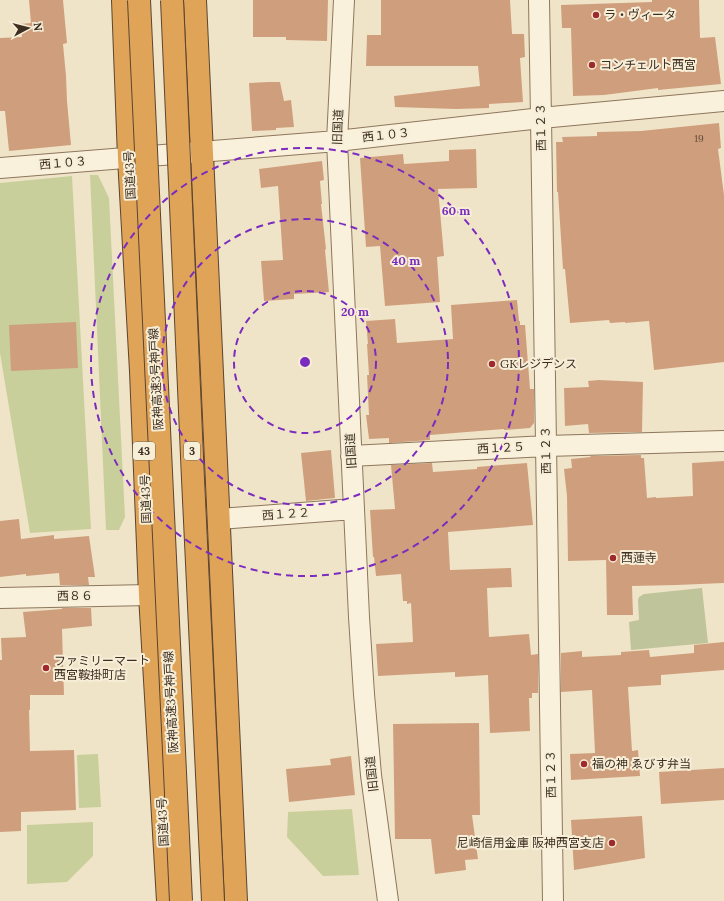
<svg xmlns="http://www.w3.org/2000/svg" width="724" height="901" font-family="Lora,'Noto Sans JP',serif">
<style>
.green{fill:#c9cf9b}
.cemetery{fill:#bfc49a}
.building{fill:#cf9f7d}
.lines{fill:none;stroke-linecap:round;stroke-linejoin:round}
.street-casing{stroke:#8d765c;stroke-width:22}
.highway-casing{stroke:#5b4430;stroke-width:24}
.street{stroke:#faf1dc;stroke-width:20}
.highway{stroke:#e0a458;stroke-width:22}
.highway-bridge-casing{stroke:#5b4430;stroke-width:24;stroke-linecap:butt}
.highway-bridge{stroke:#e0a458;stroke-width:22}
.ring{fill:none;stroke:#7b2cbf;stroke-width:2;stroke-dasharray:7 5}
.poi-dot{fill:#9e2a2b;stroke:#f7eed8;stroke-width:1.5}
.labels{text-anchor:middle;stroke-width:4;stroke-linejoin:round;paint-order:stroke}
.number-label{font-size:10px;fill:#624a37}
.shield{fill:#f7eed8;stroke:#756857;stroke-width:1}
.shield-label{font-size:11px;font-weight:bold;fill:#3d2e20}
.poi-label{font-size:12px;fill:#3d2e20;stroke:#f7eed8;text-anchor:start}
.street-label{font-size:12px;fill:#3d2e20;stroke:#f7eed8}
.centre{fill:#7b2cbf;stroke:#f7eed8;stroke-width:2}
.ring-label{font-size:12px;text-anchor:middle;font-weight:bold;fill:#7b2cbf;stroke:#f7eed8;stroke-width:4;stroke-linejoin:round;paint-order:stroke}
</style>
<rect width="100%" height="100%" fill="#f0e4c8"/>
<path class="green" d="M90,175H98L109,198L125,517L119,530H106Z
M72,176L91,529L30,533L0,353V183Z
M98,754L101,807L79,808L77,755Z
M352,809L359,875L323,876L287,837L288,812Z
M93,822V856L67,882L27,884V825Z"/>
<path class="cemetery" d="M702,588L708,643L631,650L629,622L639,620L638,600L639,597L644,594Z"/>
<path class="building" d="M29,0H63L67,43L63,44L66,76L67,101L71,145L9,151L5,111H0V38L22,37L20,24L31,23Z
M253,0H328L327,41L286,40V37H253Z
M381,0H510L512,34H524L525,57L520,58L523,102L489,104V108L456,109L395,107L394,96L480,86L478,66H366L367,35H381Z
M652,0H699L700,38L715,37L721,84L658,90V88L604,95L573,96L571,28H562L561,5L652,2Z
M268,82H280L284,101L291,100L294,127L276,128V130L252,131L249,83Z
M719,123L721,148L718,149L724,195V362L654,370L649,321L625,323V322L610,323L609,320L570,323L565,269H563L558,192H557L556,142H563L562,137L597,136V132L641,131Z
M476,149L477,188L438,189L444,256L437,257L440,302L385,306L380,246L366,247L360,158L403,154L404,164L449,161V150Z
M322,161L324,180L320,181L322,204H321L326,249L325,250L329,292L294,294V299L264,301L261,261L283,260L278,186L261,188L259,169Z
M517,300L519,321H520V325H525L530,389H534V423L530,428L504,430V429L430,435V440L389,443V438L369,439L366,415H369L367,375H369L367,344H368L366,321L395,319L397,343L453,339L451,305Z
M76,322L78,368L11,371L9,325Z
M599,380L643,382L642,432L589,433L588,424L565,426L564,388L589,387L588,381Z
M331,450L335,498L306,501L301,453Z
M641,455V458H644L647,498L656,497V498L693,496L692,463L724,461V583L677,585L632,586L633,615H607L606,560L568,561L567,496L564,469L572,468L571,459L591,457L590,456Z
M432,463L433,472L477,469V467L527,463L533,525L448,532L450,570L511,568L512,587L487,588L489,637L529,634L531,655L538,654V693H532V698H529L530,731L490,733L488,675L455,677V672L378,676L376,644L413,642L411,603L407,604V601H403L401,574L376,576L374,557H373L370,510L395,509L391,465Z
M19,519L21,539L54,535V539L89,536L95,577H88L89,585H60L59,573L26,576V574L0,577V521Z
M62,608H91L92,626L62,629L64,695H30V710H29L30,751L74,750L76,810L21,812V831L0,832V660H2L1,638L26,637L23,612L62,609Z
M724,642V670L661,675V685L628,687L632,751L638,750L640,776L571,780L570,754L595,753L592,690L561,692V653L582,651V657L621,655V652L649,650L650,657L694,653V645Z
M479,723L480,815H472L478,859L465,860L466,870L435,874L431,839H395L393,724Z
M351,756L355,795L289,802L286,769L331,765L330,759Z
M724,768V800L661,804L659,772Z
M642,816L645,858L574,870L571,820Z"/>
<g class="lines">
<defs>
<path id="street" d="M344,0L337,141L354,509L359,617L364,694L371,775L388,901
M539,0L541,118L553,901
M0,168L337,141L541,118L724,101
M351,456L546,446L724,441
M219,519L354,509
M0,598L150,595"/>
<path id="highway" d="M123,0L129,158L141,371L150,595L168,901
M195,0L236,901"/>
</defs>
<use href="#street" class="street-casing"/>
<use href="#highway" class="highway-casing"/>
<use href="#street" class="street"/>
<use href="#highway" class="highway"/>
<defs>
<path id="highway-bridge" d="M139,0L181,901
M172,0C186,300 197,601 213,901"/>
</defs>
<use href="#highway-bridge" class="highway-bridge-casing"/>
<use href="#highway-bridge" class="highway-bridge"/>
</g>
<g class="ring">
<circle cx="305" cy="362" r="71"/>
<circle cx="305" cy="362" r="143"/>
<circle cx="305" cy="362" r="214"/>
</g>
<g class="poi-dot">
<circle cx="596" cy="15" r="4"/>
<circle cx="592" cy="65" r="4"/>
<circle cx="492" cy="364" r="4"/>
<circle cx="613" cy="558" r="4"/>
<circle cx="46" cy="668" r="4"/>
<circle cx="584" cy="764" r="4"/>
<circle cx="612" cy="843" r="4"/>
</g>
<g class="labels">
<g class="number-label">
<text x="699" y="142">19</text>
</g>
<g class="shield">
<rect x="133" y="442" width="22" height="18" rx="3"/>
<rect x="184" y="442" width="16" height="18" rx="3"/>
</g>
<g class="shield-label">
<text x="144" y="455">43</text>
<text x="192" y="455">3</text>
</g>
<g class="poi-label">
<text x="604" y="19">ラ・ヴィータ</text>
<text x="600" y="69">コンチェルト西宮</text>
<text x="500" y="368">GKレジデンス</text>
<text x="621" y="562">西蓮寺</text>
<text x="54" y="665">ファミリーマート<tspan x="54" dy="14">西宮鞍掛町店</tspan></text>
<text x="592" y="768">福の神 ゑびす弁当</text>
<text x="604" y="847" text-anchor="end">尼崎信用金庫 阪神西宮支店</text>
</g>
<g class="street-label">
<text transform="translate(338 127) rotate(-88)" y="4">旧国道</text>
<text transform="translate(541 127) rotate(-91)" y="4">西１２３</text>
<text transform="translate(386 135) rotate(-6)" y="4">西１０３</text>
<text transform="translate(63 163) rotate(-5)" y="4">西１０３</text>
<text transform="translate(130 175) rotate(-93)" y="4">国道43号</text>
<text transform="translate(156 379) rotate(-93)" y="4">阪神高速3号神戸線</text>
<text transform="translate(501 448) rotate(-3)" y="4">西１２５</text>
<text transform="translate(546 450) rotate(-91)" y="4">西１２３</text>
<text transform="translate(351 451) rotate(-93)" y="4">旧国道</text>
<text transform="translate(146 499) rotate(-92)" y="4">国道43号</text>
<text transform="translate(286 514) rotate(-4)" y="4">西１２２</text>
<text transform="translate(75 596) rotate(-1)" y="4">西８６</text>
<text transform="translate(171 702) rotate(-93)" y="4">阪神高速3号神戸線</text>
<text transform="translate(372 774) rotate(-96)" y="4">旧国道</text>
<text transform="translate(551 774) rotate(-91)" y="4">西１２３</text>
<text transform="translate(163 822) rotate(-93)" y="4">国道43号</text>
</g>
</g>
<circle cx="305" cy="362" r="6" class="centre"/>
<g class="ring-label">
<text x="456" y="215">60 m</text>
<text x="406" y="265">40 m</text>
<text x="355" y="316">20 m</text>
</g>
<g transform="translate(28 28) rotate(83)" stroke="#f7eed8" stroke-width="3" paint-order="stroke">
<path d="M0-3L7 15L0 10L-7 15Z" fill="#3d2e20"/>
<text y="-6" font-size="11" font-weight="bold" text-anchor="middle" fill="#3d2e20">N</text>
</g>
</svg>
